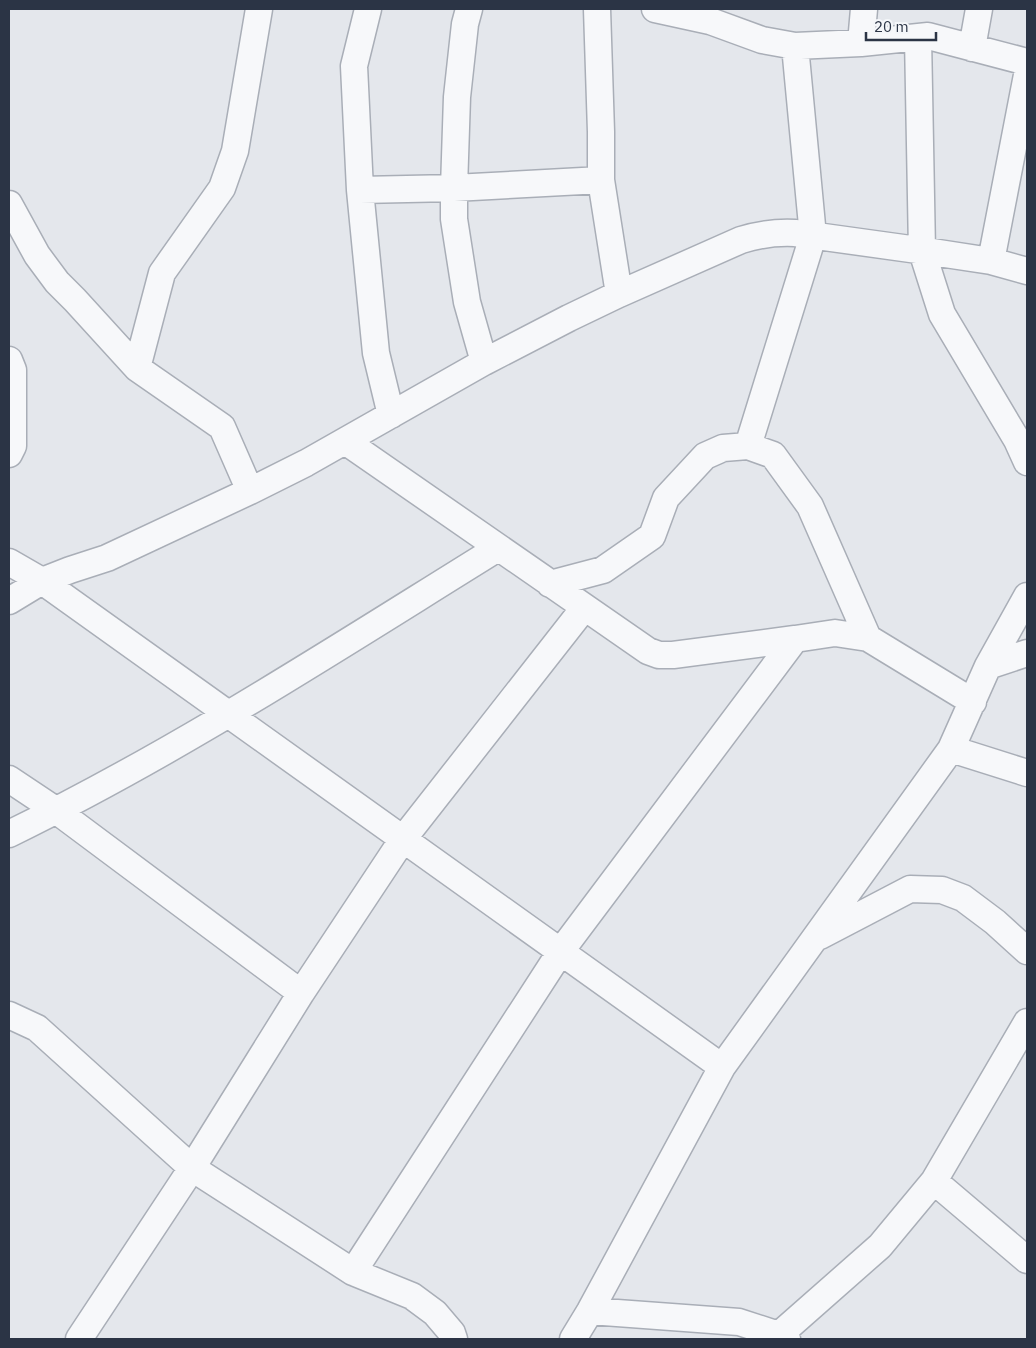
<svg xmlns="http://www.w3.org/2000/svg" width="1036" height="1348" font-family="'IBM Plex Sans',sans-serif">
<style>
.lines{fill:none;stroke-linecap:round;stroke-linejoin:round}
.minor-casing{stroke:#a9aeb7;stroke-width:29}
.minor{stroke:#f7f8fa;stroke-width:26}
</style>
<rect width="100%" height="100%" fill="#e4e7ec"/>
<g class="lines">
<defs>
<path id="minor" d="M368,9L354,66L360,190L376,353L391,415
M469,9L465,24L457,97L454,188V219L467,302L484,362
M597,9L601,132V180L619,294
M655,9L710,21L762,40L795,46L861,43L928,36L1027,62
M918,37L922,251L942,314L1017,440L1027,462
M861,43L864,9
M972,48L979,9
M360,190L454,188L601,180
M9,204L37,255L57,282L75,300L137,368L222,427L250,491
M991,261L1027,75
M9,360L13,370V446L9,454
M137,368L162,273L222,188L235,151L259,9
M345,441L648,651L659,655H673L795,639
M748,446L813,236L795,46
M9,562L42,581L722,1067
M550,584L603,570L652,536L666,498L705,456L723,448L748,446L773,455L810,506L868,638
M9,601L42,581L70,570L107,558L250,491L306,463L484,362L569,318L619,294L741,240C760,234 775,232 795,233L932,252L991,261L1027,271
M988,666L1027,653
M951,749L1027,773
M9,779L57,811L301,993
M9,834C179,751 338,647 498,548
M820,936L910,889L942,890L963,898L995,922L1027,951
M9,1015L37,1028L192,1168L353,1272L412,1296L435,1313L452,1333L454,1339
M934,1181L1027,1260
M353,1272L561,951L795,639L835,633L868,638L973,702
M590,1311L739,1322L779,1335L787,1339
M779,1335L880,1246L934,1181L1027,1022
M79,1339L192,1168L301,993L403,839L584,608
M573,1339L590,1311L722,1067L951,749L988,666L1027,596"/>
</defs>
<use href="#minor" class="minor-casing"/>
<use href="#minor" class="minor"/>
</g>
<rect width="1036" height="1348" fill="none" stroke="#2b3445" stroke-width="20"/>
<path d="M866 32v8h70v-8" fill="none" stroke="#2b3445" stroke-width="2.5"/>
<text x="874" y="32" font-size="15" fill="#2b3445" stroke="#f4f6f9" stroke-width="4" paint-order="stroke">20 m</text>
</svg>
